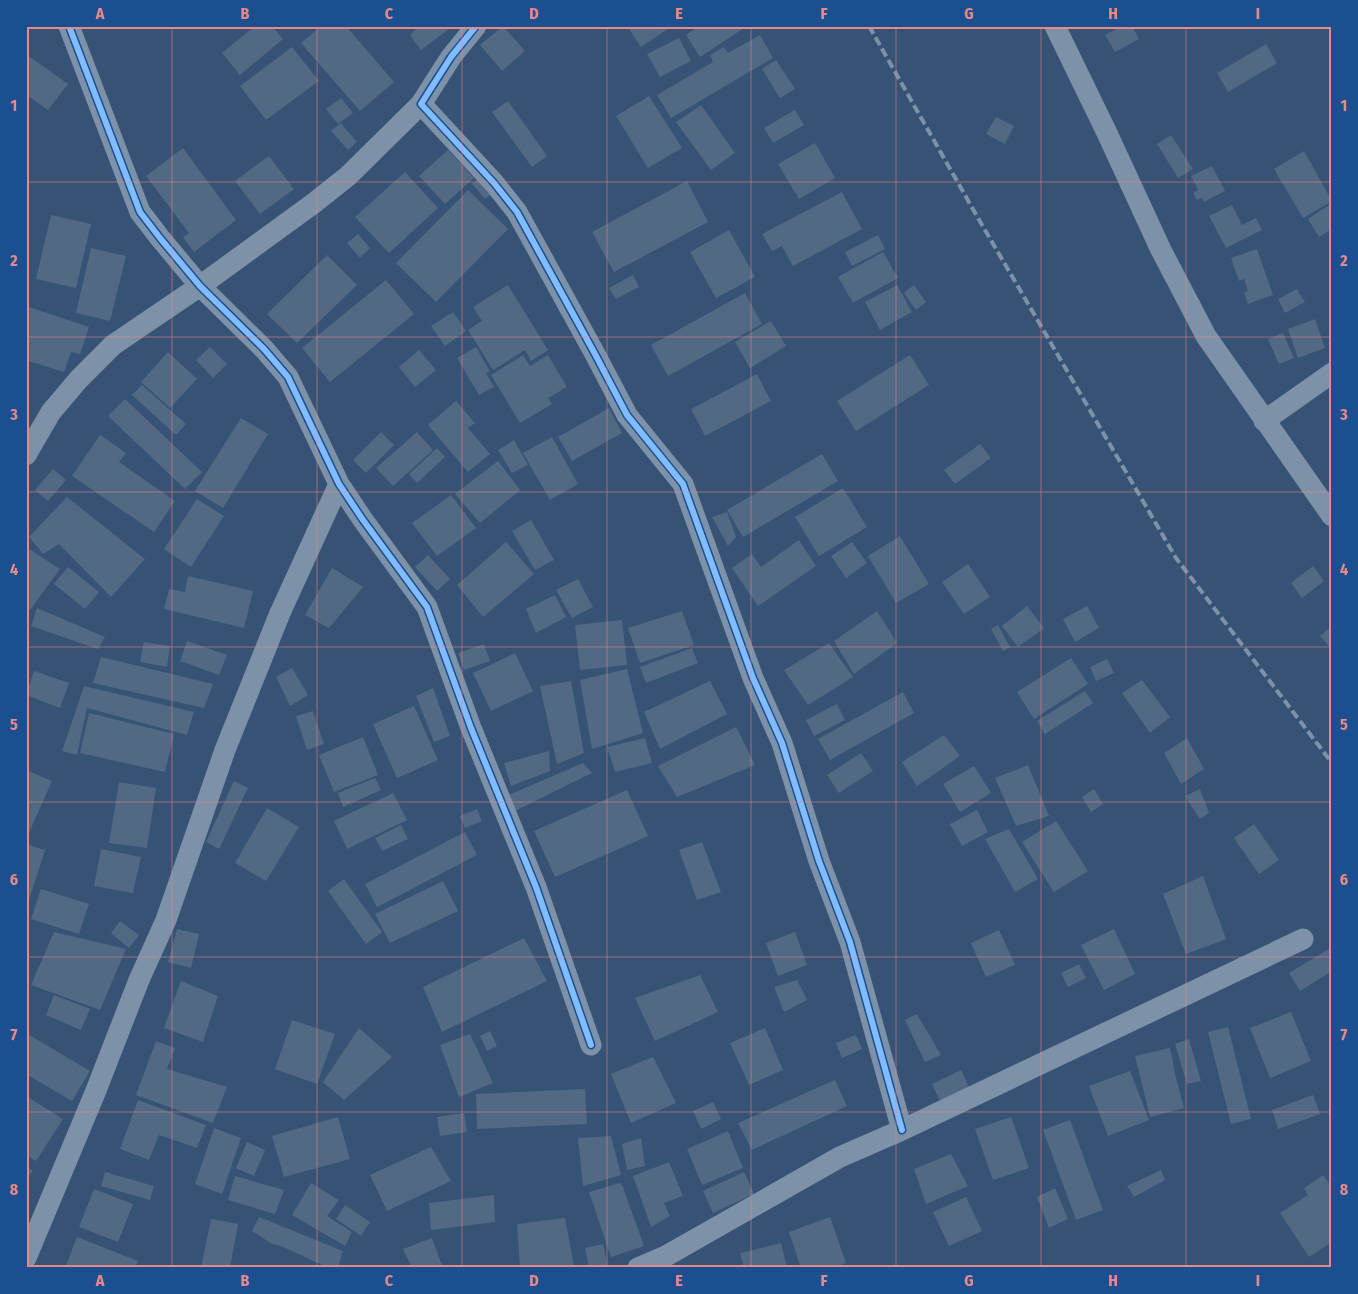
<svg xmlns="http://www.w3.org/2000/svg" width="1358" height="1294" font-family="'Fira Sans Condensed',sans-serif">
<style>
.building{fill:#526984}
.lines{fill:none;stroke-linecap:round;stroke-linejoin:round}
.street{stroke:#7d92a8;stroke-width:21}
.rail{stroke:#7e92a7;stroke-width:4;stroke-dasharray:9 4;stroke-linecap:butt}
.cycleway-casing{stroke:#1b4f8f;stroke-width:9}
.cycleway{stroke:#80bcff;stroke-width:6}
.grid{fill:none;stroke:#e88989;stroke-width:1;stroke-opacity:0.55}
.neatline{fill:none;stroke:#e88989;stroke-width:2}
.grid-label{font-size:16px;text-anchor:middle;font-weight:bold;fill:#e88989}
</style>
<rect width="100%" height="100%" fill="#365274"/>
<path class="building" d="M255,26H272L283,39L240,75L222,53Z
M321,26H346L394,82L360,111L301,43Z
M419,26H453L421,50L410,35Z
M503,26L525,51L502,71L480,45Z
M627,26H672L641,47Z
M699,26H747L700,57L686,35Z
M1121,26H1132L1139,39L1115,52L1105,35Z
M760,35L773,58L671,118L657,95L713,62L710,55L724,47L728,53Z
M679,38L691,61L660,77L647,54Z
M1266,44L1277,63L1228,92L1217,73Z
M292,47L319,81L266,120L240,86Z
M26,54L68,84L48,110L26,94Z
M776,60L795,89L780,98L762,69Z
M649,96L682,148L648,168L616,116Z
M341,98L353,113L338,124L326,109Z
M508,101L547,156L532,167L492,112Z
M701,105L735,153L711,170L676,122Z
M795,110L804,125L773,143L764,128Z
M996,117L1014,126L1005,144L986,134Z
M341,123L357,142L348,150L331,131Z
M1171,135L1193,169L1178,178L1157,144Z
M815,143L835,178L799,199L778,164Z
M183,148L236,220L194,252L183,237L189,233L146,176Z
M448,150L474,178L445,204L419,176Z
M1304,151L1332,201L1303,218L1274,169Z
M269,156L294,189L260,214L235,181Z
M1212,166L1225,191L1204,202L1202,198L1197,200L1193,193L1198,190L1191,176Z
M405,172L438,208L389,253L355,217Z
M481,176L494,191L485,199L472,184Z
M687,181L708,222L614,272L592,232Z
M468,190L508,229L436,302L396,263Z
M842,192L862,229L793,266L782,246L772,251L762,234Z
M1332,203V229L1319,237L1308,219Z
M1232,205L1242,225L1256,218L1262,230L1226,248L1209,216Z
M51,215L91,224L76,288L36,279Z
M729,230L755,277L716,298L690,252Z
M358,234L370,248L360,258L347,243Z
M878,235L885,249L852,266L845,252Z
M91,248L126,256L110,321L76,313Z
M1257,249L1273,295L1248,304L1244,292L1248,291L1244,279L1239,281L1231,258Z
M883,252L898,278L853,303L838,277Z
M327,255L357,285L297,343L267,314Z
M633,275L639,287L616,299L609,288Z
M386,280L414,314L330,382L302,348Z
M508,285L548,350L531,361L525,350L493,370L468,330L482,321L473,307Z
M897,285L912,312L880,330L865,302Z
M914,285L926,302L916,310L904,293Z
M1297,289L1305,302L1285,313L1278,299Z
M745,293L762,324L668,376L651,345Z
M26,306L89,327L80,354L71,352L64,372L26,360Z
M453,312L466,331L445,346L431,326Z
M1315,319L1325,348L1298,358L1288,329Z
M771,321L786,346L750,368L735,342Z
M1283,333L1294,358L1279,364L1268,339Z
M210,347L227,364L213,378L196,360Z
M476,347L490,371L486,373L494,387L479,395L457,358Z
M419,350L436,370L415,387L399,367Z
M168,352L197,379L170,408L141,382Z
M523,355L530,366L548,355L567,387L548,398L552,404L520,423L491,375Z
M910,355L929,385L856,431L837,401Z
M757,374L771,401L705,436L691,409Z
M142,385L186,424L176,435L132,395Z
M125,399L202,472L185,489L108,416Z
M456,401L475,423L468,428L490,454L468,472L428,425Z
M609,408L622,433L572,461L558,437Z
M241,418L268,434L223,508L195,491Z
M381,432L394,445L366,473L353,460Z
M417,432L433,450L393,486L376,468Z
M100,435L126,453L119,462L175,501L154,532L72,476Z
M552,437L578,484L550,500L523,453Z
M514,440L528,465L512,473L498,450Z
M980,444L991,458L955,484L944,470Z
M437,448L445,457L417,483L409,474Z
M822,454L838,481L743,537L727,510Z
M498,461L520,490L480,523L455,494Z
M53,469L66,480L48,501L35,490Z
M843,488L867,527L819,556L795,517Z
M451,495L476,528L437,556L412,523Z
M67,497L145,559L111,597L59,544L43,554L29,537Z
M197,499L224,516L191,567L164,549Z
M727,512L736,537L728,546L712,517Z
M531,520L554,560L535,570L512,531Z
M900,536L929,584L896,603L868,556Z
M799,540L816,566L758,606L732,568L752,554L761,567Z
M506,542L534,574L483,617L457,585Z
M852,542L867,563L846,578L831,556Z
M26,547L60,569L30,610L26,607Z
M428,555L450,579L437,591L415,567Z
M968,564L990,597L964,614L942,582Z
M1313,566L1324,581L1302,598L1291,583Z
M68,567L99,592L85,609L54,584Z
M332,568L363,587L329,628L305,615Z
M188,576L253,591L244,628L164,609L169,589L185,592Z
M578,579L593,607L572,618L556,590Z
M555,595L566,617L536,633L526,609Z
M1027,606L1044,628L1018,647L1002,626Z
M1087,606L1099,628L1075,642L1063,619Z
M37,608L105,637L98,649L31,626Z
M682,611L694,645L640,663L628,628Z
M877,611L897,643L854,674L834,641Z
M622,620L627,665L580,670L575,625Z
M998,625L1010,647L1003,651L991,629Z
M1332,626V650L1320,636Z
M187,641L227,655L219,675L180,661Z
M144,642L170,646L167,667L140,662Z
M829,643L853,677L808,705L784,670Z
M484,644L490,661L464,670L458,653Z
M692,648L698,663L646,683L640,667Z
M515,653L533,691L491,711L473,673Z
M101,657L213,684L204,708L93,683Z
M1071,658L1088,684L1034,719L1017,692Z
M1107,659L1114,673L1096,681L1090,667Z
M292,668L308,695L290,706L276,677Z
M627,669L643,733L592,749L580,680Z
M34,671L69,683L60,708L26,695Z
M1142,680L1170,717L1150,733L1122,693Z
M571,681L584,753L557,764L540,686Z
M710,681L727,714L660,749L644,712Z
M84,686L194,712L187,735L87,708L77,755L62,751Z
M433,688L450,736L434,742L416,696Z
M1085,691L1093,703L1045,734L1037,721Z
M903,692L914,713L830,760L818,739Z
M837,704L845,720L814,736L806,720Z
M414,706L438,760L397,778L373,724Z
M313,711L324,744L307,750L296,716Z
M89,713L174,734L165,772L80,753Z
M736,727L755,765L677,797L658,766Z
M944,735L960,756L917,786L902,762Z
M363,737L378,775L334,792L319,755Z
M645,738L652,763L615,772L607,747Z
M1187,738L1204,769L1181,784L1164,753Z
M549,751L550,771L511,786L504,763Z
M861,753L873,771L839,793L827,775Z
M583,763L592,773L513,812L506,796Z
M1028,765L1049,816L1016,826L995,778Z
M974,766L991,793L960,812L943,784Z
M26,770L52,781L28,835L26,834Z
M375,778L381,790L343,807L338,793Z
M234,781L248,788L219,849L206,842Z
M119,782L156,788L147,848L109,843Z
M1094,789L1103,804L1091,812L1082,797Z
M1200,789L1209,813L1200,819L1185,796Z
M627,790L648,836L555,877L534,831Z
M393,793L407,820L347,849L334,821Z
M267,808L299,827L266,881L235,863Z
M477,809L482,821L465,828L460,816Z
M977,810L988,832L962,846L950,824Z
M1056,821L1088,871L1054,892L1022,842Z
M1254,824L1279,860L1259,874L1234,838Z
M401,825L408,839L382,851L375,838Z
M1009,829L1038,879L1015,892L985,839Z
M465,832L477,855L377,907L365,884Z
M702,842L721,892L697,900L679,850Z
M26,844L45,850L27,906H26Z
M101,849L141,857L133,893L94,886Z
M1203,876L1226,939L1186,954L1163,894Z
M344,879L382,932L366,944L328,891Z
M443,881L458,911L390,943L375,914Z
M41,889L89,904L79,934L31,919Z
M120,921L139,935L129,948L111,933Z
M177,929L199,934L191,968L168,962Z
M1114,929L1135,974L1104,990L1081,945Z
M999,930L1015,965L986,977L971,943Z
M54,932L126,949L100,1010L31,985Z
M795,932L807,965L778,976L766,943Z
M524,938L547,981L442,1032L423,987Z
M1332,947V971L1300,991L1289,973Z
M1079,964L1086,978L1068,987L1061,973Z
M700,975L718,1012L655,1041L635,998Z
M797,980L807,1000L784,1012L774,987Z
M181,981L218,996L203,1042L164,1028Z
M54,995L90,1009L81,1030L46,1015Z
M1291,1012L1311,1061L1270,1078L1250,1028Z
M917,1014L941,1055L925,1062L905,1020Z
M292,1020L335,1034L317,1084L275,1069Z
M1228,1027L1251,1119L1231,1124L1208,1032Z
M359,1028L392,1057L344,1100L323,1082Z
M765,1028L783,1070L749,1085L730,1043Z
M490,1031L497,1046L487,1051L480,1036Z
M26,1033L90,1071L72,1101L26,1074Z
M470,1034L493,1083L459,1097L440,1045Z
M856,1035L862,1049L842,1058L836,1043Z
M1189,1039L1201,1081L1187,1084L1175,1044Z
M156,1041L175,1048L167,1069L227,1087L213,1123L136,1095Z
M1170,1048L1176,1078L1184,1108L1150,1117L1135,1056Z
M653,1057L676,1103L631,1123L611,1074Z
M961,1070L969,1087L940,1101L932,1084Z
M1130,1071L1149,1120L1108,1136L1089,1086Z
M835,1080L847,1106L752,1150L738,1123Z
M585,1089L587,1124L477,1129L476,1094Z
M1313,1095L1320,1114L1278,1129L1272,1110Z
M26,1096L63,1119L36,1161L26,1155Z
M138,1100L206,1125L197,1148L159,1135L149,1160L120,1149Z
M713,1102L721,1119L701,1129L693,1111Z
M464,1113L467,1132L440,1136L437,1117Z
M338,1117L350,1159L284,1177L272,1136Z
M1011,1117L1029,1168L993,1180L975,1129Z
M1070,1120L1103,1210L1076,1220L1043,1130Z
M214,1128L241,1138L222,1194L195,1184Z
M728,1131L743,1168L702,1185L687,1149Z
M611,1136L621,1175L583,1186L578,1138Z
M641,1138L645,1166L627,1170L622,1144Z
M247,1142L265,1150L254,1176L236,1168Z
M431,1147L451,1181L387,1211L370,1175Z
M951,1154L968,1186L926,1204L914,1169Z
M669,1162L683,1196L664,1203L670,1216L651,1227L633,1176Z
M26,1166L33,1171L26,1179Z
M1161,1170L1165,1180L1134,1197L1127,1186Z
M105,1172L154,1186L150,1200L101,1186Z
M744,1172L754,1194L713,1213L703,1191Z
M1323,1175L1332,1188V1242L1309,1257L1280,1213L1308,1195L1304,1188Z
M235,1176L284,1190L275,1214L228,1200Z
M311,1183L339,1200L327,1216L352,1232L345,1246L292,1215Z
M620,1183L623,1187L644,1246L611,1257L589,1192Z
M1055,1188L1068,1219L1049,1228L1037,1197Z
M94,1189L133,1204L118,1242L79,1227Z
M494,1195L495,1222L431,1230L429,1203Z
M966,1197L982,1231L949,1246L933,1212Z
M345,1205L370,1222L361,1236L336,1219Z
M259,1217L343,1251L338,1268H329L281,1246L272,1244L252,1231Z
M830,1217L846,1263L831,1268H801L789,1232Z
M565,1218L574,1266L520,1268L517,1224Z
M211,1219L238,1224L230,1268H201Z
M77,1237L138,1261L135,1268H65Z
M432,1238L443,1268H412L403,1249Z
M781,1243L787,1268H744L740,1253Z
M603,1244L608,1268H589L585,1248Z"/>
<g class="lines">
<path class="street" d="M69,26L140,212L160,238L200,286L264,349L288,377L339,484L363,520L427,607L471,728L536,887L591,1045
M476,26L451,57L421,104L494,183L517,212L595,354L627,415L683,484L753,678L782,743L819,861L850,942L902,1130
M1055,26L1107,133L1161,250L1206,336L1332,516
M1264,421L1332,373
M26,455L51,412L79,379L113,345L200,286L314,203L348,176L421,104
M26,1258L95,1093L139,980L166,920L225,750L280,613L339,484
M638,1268L666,1256L840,1157L902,1130L1303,939"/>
<path class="rail" d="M869,26L974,211L1176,558L1332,763"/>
<defs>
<path id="cycleway" d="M69,26L140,212L160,238L200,286L264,349L288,377L339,484L363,520L427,607L471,728L536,887L591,1045
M476,26L451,57L421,104L494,183L517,212L595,354L627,415L683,484L753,678L782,743L819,861L850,942L902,1130"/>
</defs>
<use href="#cycleway" class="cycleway-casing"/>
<use href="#cycleway" class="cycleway"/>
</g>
<path class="grid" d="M172,26V1268M317,26V1268M462,26V1268M607,26V1268M751,26V1268M896,26V1268M1041,26V1268M1186,26V1268M26,182H1332M26,337H1332M26,492H1332M26,647H1332M26,802H1332M26,957H1332M26,1112H1332"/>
<rect width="1358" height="1294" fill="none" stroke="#1b4f8f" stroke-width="55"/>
<rect x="28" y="28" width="1302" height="1238" class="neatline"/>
<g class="grid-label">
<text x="100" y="19">A</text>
<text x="245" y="19">B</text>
<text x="389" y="19">C</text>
<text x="534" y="19">D</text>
<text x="679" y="19">E</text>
<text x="824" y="19">F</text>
<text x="969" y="19">G</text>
<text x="1113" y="19">H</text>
<text x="1258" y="19">I</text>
<text x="14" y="111">1</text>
<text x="1344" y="111">1</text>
<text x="14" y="266">2</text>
<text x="1344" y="266">2</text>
<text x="14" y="420">3</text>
<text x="1344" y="420">3</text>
<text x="14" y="575">4</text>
<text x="1344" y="575">4</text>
<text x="14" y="730">5</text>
<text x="1344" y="730">5</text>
<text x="14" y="885">6</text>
<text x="1344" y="885">6</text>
<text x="14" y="1040">7</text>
<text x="1344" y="1040">7</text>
<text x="14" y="1195">8</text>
<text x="1344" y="1195">8</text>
<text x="100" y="1286">A</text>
<text x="245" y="1286">B</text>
<text x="389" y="1286">C</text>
<text x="534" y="1286">D</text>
<text x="679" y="1286">E</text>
<text x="824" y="1286">F</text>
<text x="969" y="1286">G</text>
<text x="1113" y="1286">H</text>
<text x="1258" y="1286">I</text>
</g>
</svg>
